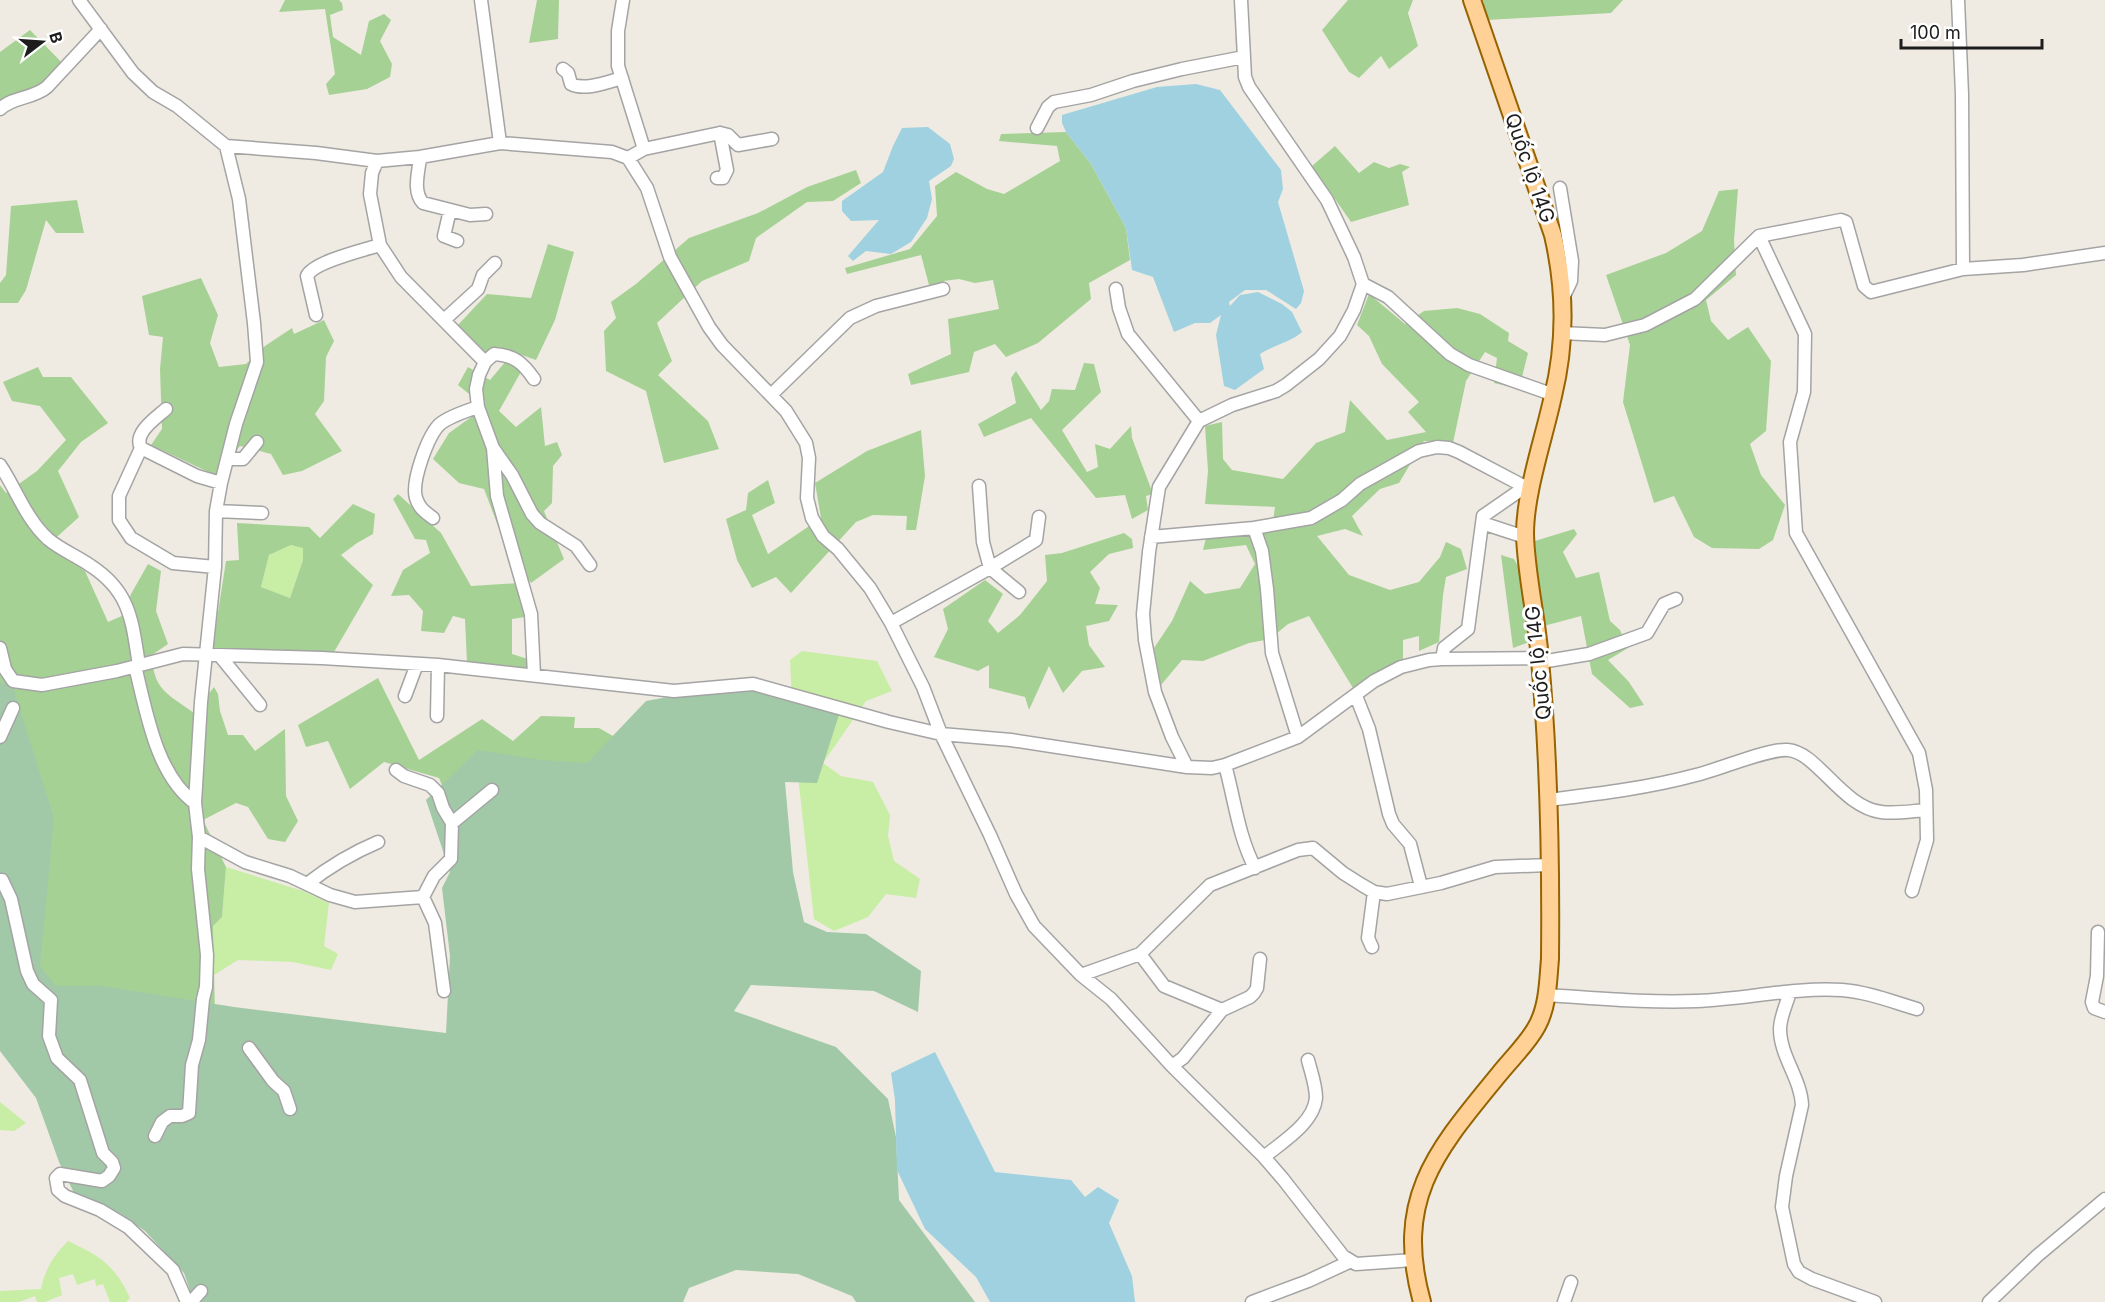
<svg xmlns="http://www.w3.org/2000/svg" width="2105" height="1302" font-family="Inter,sans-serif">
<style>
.grass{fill:#c8eda4}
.forest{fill:#a6d194;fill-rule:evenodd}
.cemetery{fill:#a2c9a7}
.water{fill:#9fd1e0}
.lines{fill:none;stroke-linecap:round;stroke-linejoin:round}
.minor-casing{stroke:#a4a4a4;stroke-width:15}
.major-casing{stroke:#966300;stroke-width:20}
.minor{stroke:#fff;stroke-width:12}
.major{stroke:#ffd197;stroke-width:16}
.labels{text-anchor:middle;stroke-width:6;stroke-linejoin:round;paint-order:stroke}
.street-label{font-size:20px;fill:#1d1d1d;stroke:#fff}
</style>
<rect width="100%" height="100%" fill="#efebe2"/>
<path class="grass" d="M291,545L303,547V560L290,598L261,587L269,555Z
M802,651L877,661L892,691L866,701L823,763L841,776L873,782L890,815L888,836L894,861L920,879L916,898L886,894L868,917L834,931L814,919L794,740L790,660Z
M226,867L303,891L329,903L324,946L338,954L331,970L293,962L238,960L214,975L213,926L222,917Z
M0,1102L26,1123L14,1131L0,1130Z
M68,1241C100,1256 115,1265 130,1298L126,1302H110L103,1284L96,1286L95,1279L77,1285L73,1274L59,1278L62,1295L45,1302H37L35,1296L19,1302H0V1291L41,1289C45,1269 54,1255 68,1241Z"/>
<path class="forest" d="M285,0H339L342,3L343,10L330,15L333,37L361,55L369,21L384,14L391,20L380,41L392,64L390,77L367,89L329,95L326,84L335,74L325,9L279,12Z
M537,0H559L558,39L529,43Z
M1348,0H1413L1408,13L1418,46L1389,69L1381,56L1359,78L1349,72L1322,30Z
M1483,0H1623L1611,13L1487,20Z
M30,30L69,70L0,107V52Z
M1066,132L1091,164L1126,228L1130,260L1089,283L1091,299L1038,343L1006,357L995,344L974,352L969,372L911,385L908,374L951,354L948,319L999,309L993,280L975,283L959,279L944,281L933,300L921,255L847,274L845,268L910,249L937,216L935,186L956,172L987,189L1004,194L1060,161L1057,146L999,141L1001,134Z
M1335,146L1359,173L1374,162L1389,168L1400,164L1410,167L1402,172L1409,205L1351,222L1312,166Z
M856,170L861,183L833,201L807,202L756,238L749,261L702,281L657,323L672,361L658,375L708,421L719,449L664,463L646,391L606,371L604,331L616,318L611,302L636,284L689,238L758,213L807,187Z
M1738,189L1734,240L1736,275L1706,300L1711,321L1728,340L1748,327L1771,361L1766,431L1750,444L1761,475L1785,505L1773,540L1759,549L1712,548L1694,537L1674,496L1654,503L1623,402L1630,345L1606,275L1666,253L1702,231L1719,191Z
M77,200L84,233H56L46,220L26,290L18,303H0V283L6,275L11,206Z
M548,244L574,252L555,320L536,360L499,347L484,353L458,325L487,294L531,298Z
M201,278L218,315L210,343L219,367L246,364L265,346L292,328L294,334L324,320L334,341L326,357L324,401L315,414L342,451L302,471L283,475L271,454L240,446L217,476L151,445L162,429L160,369L163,337L149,335L142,296Z
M1369,294L1405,324L1424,311L1457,308L1480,314L1509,333L1508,341L1528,353L1519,389L1494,383L1497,358L1485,352L1466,381L1453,443L1424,441L1399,483L1380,489L1352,516L1363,536L1345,529L1317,536L1349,575L1390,590L1419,582L1440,557L1446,542L1461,549L1467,569L1446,577L1443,595L1439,642L1419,651V636L1403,640V659L1353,688L1309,616L1288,624L1270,639L1249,643L1203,661L1182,660L1161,685L1154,648L1172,621L1190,581L1205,594L1240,588L1255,564L1246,545L1203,550L1207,534L1272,527L1275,507L1205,504L1208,471L1205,426L1222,422L1223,459L1232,470L1283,479L1316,443L1345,432L1350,400L1387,440L1426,432L1408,412L1419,402L1382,364L1369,336L1357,325Z
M506,361L522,370L499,411L516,427L541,407L545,446L557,442L562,455L553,466L552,503L544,511L564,559L531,583L509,555L484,489L459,483L433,459L449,433L485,407L458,385L468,367L490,380Z
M1084,363L1094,364L1101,392L1062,430L1087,472L1098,467L1095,444L1110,449L1131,426L1132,438L1153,494L1146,496L1148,510L1132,519L1125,495L1096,498L1031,418L984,437L978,424L1016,403L1011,378L1016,371L1041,410L1049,401L1052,389L1075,390Z
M38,367L43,377H71L108,423L81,442L58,471L79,517L48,545L85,571L108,622L124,615L131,594L148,564L161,571L156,611L168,644L152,655C153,690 168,694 194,713L214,687L218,694L220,711L228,735H243L255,751L285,729L286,796L298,821L285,842L268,839L248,807L236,803L203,820L226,867L222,917L213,926L215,1015L28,1000L0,808V485L6,493L37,471L66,440L40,406L12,401L3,382Z
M921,430L925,476L916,530H906L907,516L873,515L856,522L791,593L776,577L752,588L737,560L726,519L746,510L748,493L768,480L775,503L752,515L768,554L821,518L815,483L867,451Z
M398,494L441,533L471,586L518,583L525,617L512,619V654L537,662L538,669L467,663L465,619L453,616L444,633L421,631L423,611L409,595L391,596L403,570L430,553L426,540L415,539L393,499Z
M353,504L375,514L373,534L357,543L341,555L373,585L334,652L212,651L226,561L239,560L237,523L309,527L320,538ZM291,545L303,548V560L290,598L261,587L269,555Z
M1574,529L1577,534L1563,552L1576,578L1599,572L1610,621L1620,630L1628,648L1608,660L1629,682L1644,705L1630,708L1592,674L1581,616L1529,630V642L1513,648L1501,555L1514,559L1540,605L1535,541Z
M1124,533L1132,539L1133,548L1109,554L1090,572L1100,588L1095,604L1118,605L1109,621L1086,626L1089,645L1105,667L1082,671L1063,693L1049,666L1029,710L1025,697L989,688V665L978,671L934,657L948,629L943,609L985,580L1003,594L988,621L998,633L1020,615L1047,581L1045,555L1062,553Z
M378,678L419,760L482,719L513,741L541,716L575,717L574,728H599L613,736L604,761L452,810L439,778L384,762L350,789L328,741L306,747L298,725Z"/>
<path class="cemetery" d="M0,682L13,687L54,818L40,966L56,986H102L234,1007L446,1033L450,956L442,888L450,872L426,800L478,750L542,760L587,763L646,701L737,684L839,715L817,783L785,782L793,872L804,922L827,932L866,934L921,971L918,1012L874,991L751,985L734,1011L836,1047L888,1099L896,1137L899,1200L975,1302H856L852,1296L798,1274L736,1270L689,1288L683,1302H190L191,1293L184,1273L145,1231L121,1214L74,1193L59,1162L36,1098L0,1051Z"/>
<path class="water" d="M1196,84L1220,90L1281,170L1283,189L1278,202L1304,291L1301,303L1296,309L1266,290H1245L1229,302L1230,306L1240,295L1258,292L1282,304L1292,312L1302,332C1289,343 1274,345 1260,354L1264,369L1235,390L1224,386L1216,335L1221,315L1210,323H1195L1174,332L1153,277L1132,270L1126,228L1091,164L1066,132L1062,123V115L1157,87Z
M928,127L950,144L954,159L951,166L929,181L932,199L927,218L911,242L891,254L866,251L853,261L848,256L879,220L851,221L842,211V201L883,172L893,146L902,128Z
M935,1052L995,1172L1071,1180L1085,1197L1098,1187L1119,1200L1109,1223L1132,1276L1135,1302H990L976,1277L925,1229L897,1170L895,1100L891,1073Z"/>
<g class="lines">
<defs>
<path id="minor" d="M79,0L133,73L153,92L177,106L226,146L239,199L254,323L257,362L236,424L221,483L216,511L215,567L201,702L195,803L199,837L198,869L207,955L206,987L203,999L199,1040L192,1065L189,1113L182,1116H170L162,1122L155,1136
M481,0L500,143L612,152L628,158L647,188L670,257L709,327L722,345L786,411L806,443L809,458L807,498L812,518L823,536L838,549L870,588L891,623L923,687L941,734L990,835L1016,894L1034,926L1081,975L1111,999L1172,1066L1264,1157L1283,1179L1343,1256L1356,1264L1413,1260
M623,0L618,31V66L644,149
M1958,0L1962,94L1963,269
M563,69L568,73L571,84C585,91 607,82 622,78
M0,109C14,96 33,99 47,87L101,29
M1037,128L1048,107L1054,102L1091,95L1133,81L1182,69L1244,57
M226,146L316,153L377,161L420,157L500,143
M420,157C419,171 412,191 423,203L470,215L486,214
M628,158L644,149L720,133L728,135L738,145L772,139
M377,161L372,173L370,194L380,245L401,277L485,362
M717,178H723L727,170L720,133
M1560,188L1572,261L1571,281L1563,298
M450,210L444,236L457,241
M1759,236L1805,334L1804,392L1790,442L1796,533L1919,753L1926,790L1927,840L1912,891
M1363,284L1388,297L1450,354L1469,365L1554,395
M1116,289L1119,308L1128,334L1199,421
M316,315L307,276C313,262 364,250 380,245
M444,320L478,289L483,275L495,263
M1561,333L1605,335L1645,325L1695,299L1759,236L1841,220L1846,222L1864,286L1871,292L1963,269L2023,265L2105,253
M534,379C523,363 514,355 494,354L485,362L479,375L476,389L478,407L493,448L497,496L531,614L534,675
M771,395L850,318L876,306L943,289
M166,409C156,418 133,433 141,448L119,496V520L131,538L173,563L215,567
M141,448L197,476L221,483
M493,448L512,475L532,514L540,523L576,546L590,565
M227,459H243L257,442
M0,465C16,489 26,519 48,539C61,550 77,556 91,566C131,592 132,622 139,665
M979,486L983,542L990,568L1019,592
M216,511L262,513
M433,518C425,512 419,508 416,498C411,482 428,435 440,424C450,416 466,411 478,407
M1482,523L1525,537
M1151,537L1254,528
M891,623L990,568L1036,540L1039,517
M0,648L5,669L13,681L42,685L117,671L183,654L322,658L438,665L674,691L753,684L889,722L941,734L1011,740L1187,767L1212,768L1225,765L1298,737L1374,681L1401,667L1429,660L1442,659L1540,658
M220,656L260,705
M1442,659L1444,648L1468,629L1483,516L1525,487
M1541,662L1589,654L1647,633L1664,604L1676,599
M135,666C146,710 156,775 195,803
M405,696L417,664
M1356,696L1369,729L1389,814L1393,824L1410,844L1421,886
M437,716L438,665
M0,737L13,708
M1298,737L1272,653L1267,589L1262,551L1254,528L1311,518L1342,500L1360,484L1419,451L1437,447L1449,448L1459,452L1531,490
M1225,765C1235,801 1238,835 1255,868
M1187,767L1172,737L1155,692L1145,640L1143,614L1149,552L1159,487L1199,421L1232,405L1276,391L1286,385L1319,359L1340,336L1354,310L1363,284L1354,257L1327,200L1249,87L1245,77L1241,0
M396,770L404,776L430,785L438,793L443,808L452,823
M1548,800C1597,794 1648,788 1696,775C1718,770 1769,748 1788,750C1817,752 1842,807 1881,812C1895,814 1912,811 1926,810
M199,837L245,862L290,876L330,895L355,902L423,897L435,923L444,991
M0,880H2L11,899L27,971L33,984L51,1000L49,1036L57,1058L80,1080L103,1153L112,1162L114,1168L109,1176L102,1181L60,1174L56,1178L58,1190L65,1196L100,1210L128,1227L173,1270L187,1302
M307,884C330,866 352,853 378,842
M423,897L434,876L451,859L452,823L492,790
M2098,932L2097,976L2092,1002L2094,1008L2105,1012
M1372,947L1368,938L1374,892
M1140,954L1164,986L1222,1010
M1081,975L1140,954L1210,885L1298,850L1313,848L1343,873L1362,885L1374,892L1387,894L1441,883L1495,867L1549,865
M1790,992C1787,1003 1780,1017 1780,1029C1780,1056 1801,1079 1802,1105L1786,1176L1782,1207L1794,1264L1799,1272L1812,1279L1875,1302
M1547,995C1597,998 1647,1003 1697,1001C1746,999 1794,987 1842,990C1868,992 1893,1002 1917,1009
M249,1048L273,1081L284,1091L290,1109
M1172,1066L1183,1058L1222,1010L1250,997L1254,993L1257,988L1260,959
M1264,1157C1282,1142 1314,1123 1316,1098C1316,1085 1311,1072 1308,1060
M191,1302L201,1291
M1252,1302L1308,1281L1349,1262
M1564,1302L1571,1282
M1989,1302L2037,1256L2105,1199"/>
<path id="major" d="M1422,1302C1393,1197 1438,1149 1500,1073C1512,1058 1528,1043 1537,1026C1548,1006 1548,981 1550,959C1551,860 1549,759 1540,660C1537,618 1526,576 1525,534C1525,492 1544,438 1553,396C1566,343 1565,287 1553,235L1472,0"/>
</defs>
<use href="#minor" class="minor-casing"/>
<use href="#major" class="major-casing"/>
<use href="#minor" class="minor"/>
<use href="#major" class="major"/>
</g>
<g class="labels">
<g class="street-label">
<text transform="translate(1530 168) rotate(71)" y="7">Quốc lộ 14G</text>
<text transform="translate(1538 663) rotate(-96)" y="7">Quốc lộ 14G</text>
</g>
</g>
<g transform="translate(42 42) rotate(73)" stroke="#ffffff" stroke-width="4.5" paint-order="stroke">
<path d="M0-4.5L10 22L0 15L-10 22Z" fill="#1d1d1d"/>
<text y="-9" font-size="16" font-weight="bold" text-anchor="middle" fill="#1d1d1d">B</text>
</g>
<path d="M1901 39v9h141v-9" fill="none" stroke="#1d1d1d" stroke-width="3"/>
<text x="1910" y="39" font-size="18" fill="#1d1d1d" stroke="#ffffff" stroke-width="4.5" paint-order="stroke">100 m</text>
</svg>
